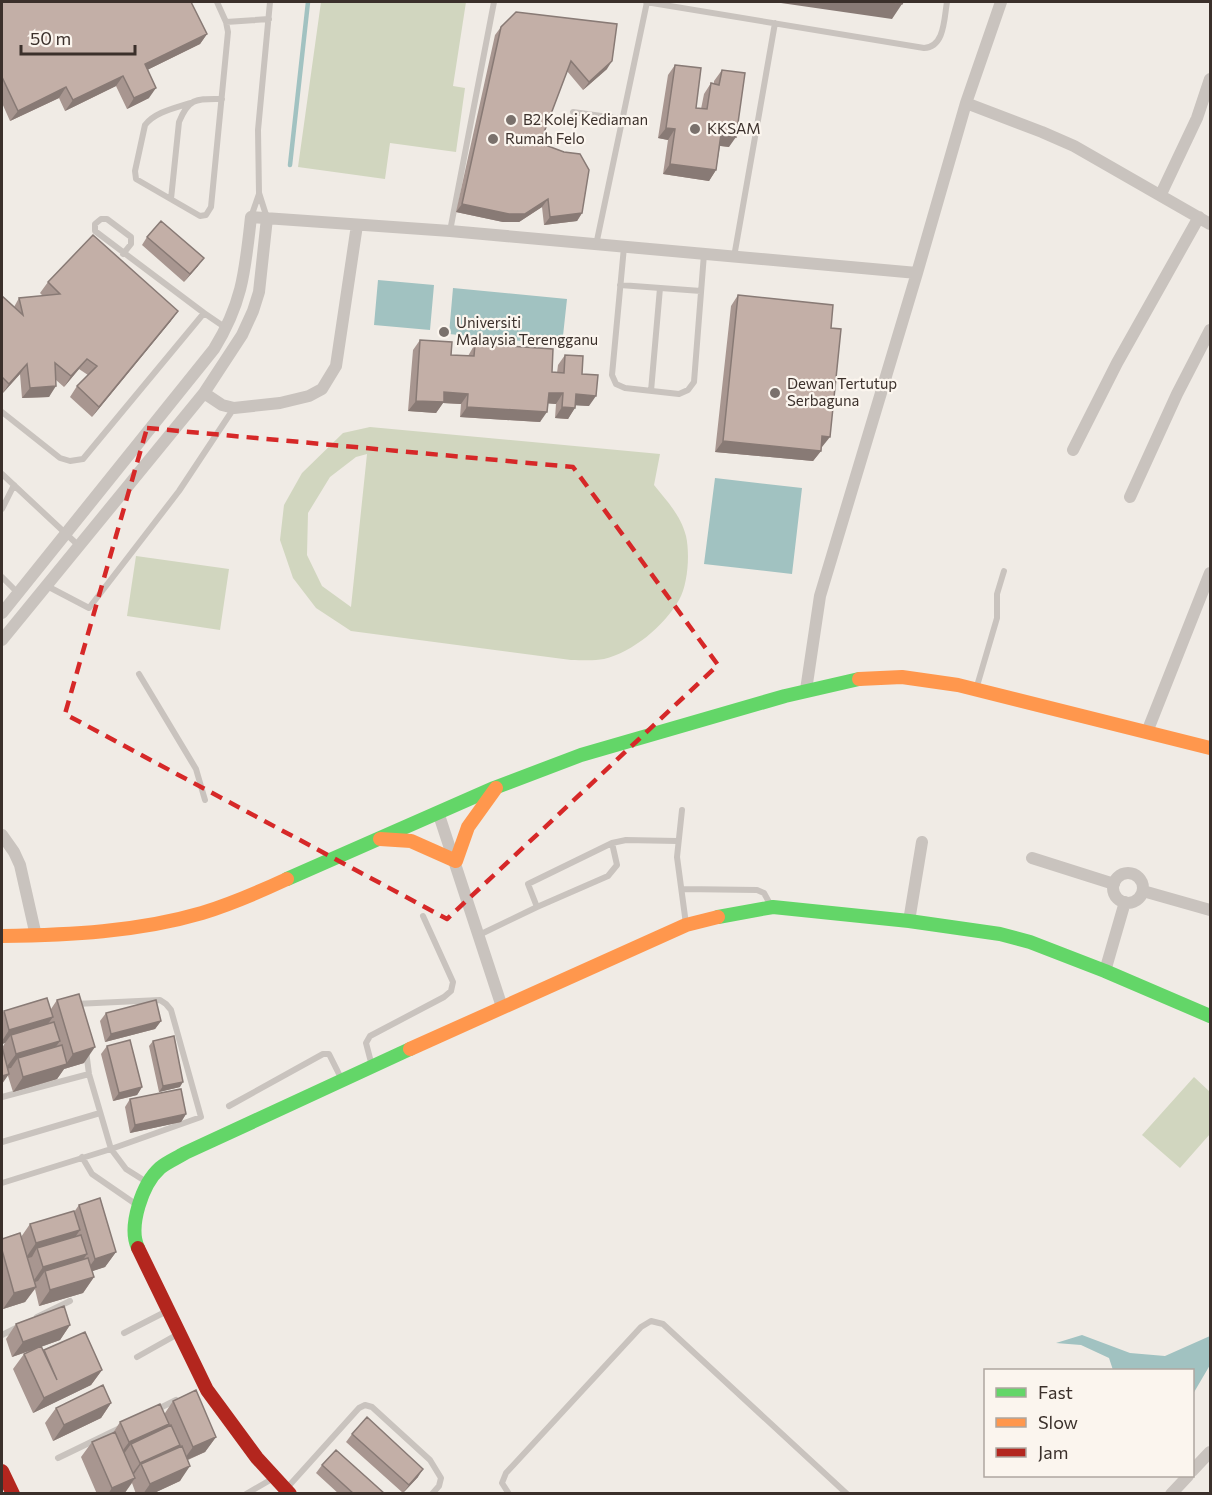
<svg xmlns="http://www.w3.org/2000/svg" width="1212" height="1495" font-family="Commissioner,sans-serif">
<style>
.green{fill:#d1d6bf;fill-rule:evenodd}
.water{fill:#a1c2c1}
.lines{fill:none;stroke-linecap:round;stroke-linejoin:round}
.stream{stroke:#a1c2c1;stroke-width:4.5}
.lane{stroke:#c9c3be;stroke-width:6}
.street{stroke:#c9c3be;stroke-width:12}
.fast{stroke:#63d668;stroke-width:14}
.slow{stroke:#ff974d;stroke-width:14}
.jam{stroke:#b3261e;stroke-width:14}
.wall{fill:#a89690}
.shaded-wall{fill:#887a75}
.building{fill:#c3afa7;stroke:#887a75;stroke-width:1.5}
.marked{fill:none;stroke:#d62828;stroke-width:4.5;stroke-dasharray:12 8;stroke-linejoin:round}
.poi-dot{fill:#7a716c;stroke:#fbf5ee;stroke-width:2}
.labels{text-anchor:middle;stroke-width:4.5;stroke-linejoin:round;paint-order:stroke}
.poi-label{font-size:15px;fill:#3b302b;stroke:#fbf5ee;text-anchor:start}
</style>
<rect width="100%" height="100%" fill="#f0ebe5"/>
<path class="green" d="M321,2H466L453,86L465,88L456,152L390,143L385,179L298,167Z
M370,427L660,454L654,485C667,501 681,516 686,536C690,554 688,584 679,600C664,626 633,652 604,659C594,661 581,660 571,660L351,631L316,608L293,578L280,540L284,505L302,473L343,433ZM367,454L351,607L322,586L307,555L308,513L330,477L356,457Z
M136,556L229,569L220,630L127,616Z
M1194,1077L1210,1092V1134L1180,1168L1142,1135Z"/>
<path class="water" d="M378,280L434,285L430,330L374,325Z
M453,288L567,299L562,345L449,334Z
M715,478L802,488L792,574L704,564Z
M1082,1335L1130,1353L1165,1356L1210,1336V1365L1193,1394L1192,1370H1113L1109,1358L1081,1345L1056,1343Z"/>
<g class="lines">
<path class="stream" d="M290,165L308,2"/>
<path class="lane" d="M646,2L924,48C945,47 944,18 947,2
M226,22L269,19
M190,103C175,108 155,112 145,125L135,171L136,179L200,216L206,215L211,207L228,32L226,22L217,2
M573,112L623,119
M171,199L179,122C189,97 197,99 222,99
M251,217L259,194
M267,218L259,193L258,130L270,2
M450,231L494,2
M596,245L647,2
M624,247L612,375L616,384L625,388L679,394L688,390L694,382L704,254
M734,257L775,23
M620,285L701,291
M204,313L226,328
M651,391L660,288
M2,412L60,458L70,461L83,459L204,313L95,231V224L101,219H107L131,237V244L123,254
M2,474L78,545
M2,509L14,485
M2,577L18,593
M47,586L89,608L179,491L234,408
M139,674L196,769L205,800
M977,686L997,618V594L1004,571
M682,810L677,857L686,924
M682,889L757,890L764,893L770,904
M537,907L608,876L617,865L612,843
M479,935L537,907L528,884L612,843L626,840L677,841
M86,1051L89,1074L111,1149L126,1169L145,1181
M372,1066L366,1043L370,1036L444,997L451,991L453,982L423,916
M2,1097L89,1074
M229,1106L323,1054H329L341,1078
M2,1142L100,1113
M82,1157L92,1174L137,1205
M2,1183L111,1149L201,1117L171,1010L166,1004L160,1000L75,1004
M37,1317L70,1301
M124,1333L167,1311
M2,1335L20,1326
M137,1357L178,1334
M156,1410L176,1400
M58,1458L120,1428
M286,1489L359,1408L365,1405L372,1407L430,1460L441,1478L439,1486L432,1494
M246,1494L272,1479
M509,1494L502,1483L506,1473L641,1327L651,1321L663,1324L847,1494"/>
<path class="street" d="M966,103L1042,132L1074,146L1210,224
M1161,194L1197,118L1210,79
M204,393L222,405L234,408L280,403L309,396L322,389L336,366L357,225
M1073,450L1117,363L1199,217
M1130,497L1177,394L1210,330
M2,613L214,349C243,302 245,270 251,217L450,231L917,273
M2,640L204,393L242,335L253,311L259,292L267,218
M806,690L820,596L917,273L966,103L1001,2
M1147,732L1210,573
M438,812L502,1007
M2,835L14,852L20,865L36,936
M1032,858L1114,884
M1113 888a15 15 0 1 1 30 0a15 15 0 1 1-30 0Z
M1143,891L1210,910
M909,921L922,842
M1105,971L1125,902
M1192,1471L1210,1452
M1171,1494L1188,1476"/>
<path class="fast" d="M287,879L494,788L581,755L785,696L859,679
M718,917L773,907L909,921L1000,934L1030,942L1105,971L1210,1016
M138,1248C128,1227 142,1184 160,1168C167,1162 177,1158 185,1153L410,1049"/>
<path class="slow" d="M859,679L902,677L958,685L1210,748
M380,839L411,841L456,861L468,827L496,788
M2,936C69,935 137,932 202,913C231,904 259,892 287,879
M410,1049L686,925L718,917"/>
<path class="jam" d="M138,1248L207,1390L257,1458L290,1494
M2,1471L13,1494"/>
</g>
<path class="wall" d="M2,2L207,34L200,44L147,70L149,98L127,109L116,86L65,111L59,98L10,121L2,103Z
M501,27L607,69L583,90L567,71L540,143L582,213L577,221L544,225L542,207L519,222H503L456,212L495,35Z
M675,65L696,108L701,109L704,94L711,83L714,84V81L722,70L729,147L720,146L716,170L709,181L663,174L668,140L658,138L668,75Z
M147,237L198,266L184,282L142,245Z
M48,282L178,311L170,322L92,417L70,397L77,386L88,375L79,369L64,387L56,380L49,397L22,398L20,374L2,394V296L14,307L19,298L43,296L40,293Z
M738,295L831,328L822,447H821V451L813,461L715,452L731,306Z
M420,340L451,355L468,356L475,344L552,372L557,373L558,365L565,355L582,374L589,406L576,405L568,419L555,418L556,404L548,403L540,422L460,417L461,404L443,403L436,413L408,411L413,350Z
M57,1000L84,1063L64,1069L57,1079L13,1092L8,1076L2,1048L5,1043L2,1044V1014L4,1011L51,1009Z
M106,1013L161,1021L155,1029L105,1042L100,1021Z
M153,1041L180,1087L159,1092L149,1046Z
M107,1046L142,1087L137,1095L113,1101L101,1054Z
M130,1099L186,1114L181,1122L130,1133L125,1107Z
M79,1205L116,1252L105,1267L92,1271L94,1277L83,1293L39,1306L35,1289L25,1302L3,1309L2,1302V1239L21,1237L30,1224L74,1212Z
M16,1324L70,1325L60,1340L41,1347L43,1351L44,1350L102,1370L91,1385L33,1413L13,1369L24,1354L32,1350L12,1357L6,1339Z
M173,1401L216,1437L205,1452L188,1460L180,1481L152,1494H136L132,1483L124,1494H97L81,1457L92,1442L113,1433L120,1422L165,1413Z
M111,1403L101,1418L53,1441L45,1423L56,1408Z
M352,1434L418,1477L403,1493L346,1442Z
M322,1465L385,1494H339L316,1473Z"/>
<path class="shaded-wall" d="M774,2H888L902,4L892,19Z
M207,34L200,44L137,75L145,64Z
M612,61L607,69L583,90L589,82Z
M123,76L116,86L65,111L73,100Z
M66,87L59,98L10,121L18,111Z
M156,88L149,98L127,109L134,98Z
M666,128L675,129L668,140L658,138Z
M721,134L736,137L729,147L714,145Z
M670,164L716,170L709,181L663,174Z
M548,199L542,207L519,222H503L456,212L462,204Z
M582,213L577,221L544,225L550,217Z
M204,258L198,266L184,282L190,274Z
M178,311L170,322L92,417L99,407Z
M87,359L79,369L64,387L71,376Z
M27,364L20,374L2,394L9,384Z
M56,386L49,397L22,398L30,388Z
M444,392L468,394L461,404L443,403L436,413L408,411L416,401Z
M549,393H563L556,404L541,403Z
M576,394L596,396L589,406L569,405Z
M467,407L547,412L540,422L460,417Z
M562,407L575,408L568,419L555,418Z
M822,436L830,437L822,447H815Z
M723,441L821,451L813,461L715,452Z
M53,1017L42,1032L11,1035L5,1043L2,1044V1041L9,1030Z
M161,1021L155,1029L105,1042L111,1034Z
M60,1041L49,1056L18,1058L11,1068L5,1069L16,1054Z
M95,1047L84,1063L64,1069L57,1079L13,1092L23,1077L66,1064L73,1054Z
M9,1074L2,1084V1076Z
M183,1082L180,1087L159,1092L163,1086Z
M142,1087L137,1095L113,1101L119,1093Z
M186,1114L181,1122L130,1133L135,1125Z
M80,1230L69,1246L37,1248L32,1257L25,1259L36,1243Z
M116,1252L105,1267L84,1274L95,1259Z
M87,1254L76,1270L45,1271L38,1281L32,1283L43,1267Z
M94,1277L83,1293L39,1306L50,1290Z
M36,1287L25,1302L3,1309L14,1293Z
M70,1325L60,1340L12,1357L23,1342Z
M102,1370L91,1385L33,1413L44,1398Z
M111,1403L101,1418L53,1441L64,1425Z
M169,1424L159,1439L131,1444L123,1455L118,1457L129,1442Z
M216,1437L205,1452L182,1462L193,1447Z
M180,1445L169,1460L141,1464L132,1477L129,1478L140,1463Z
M190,1466L180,1481L152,1494H143L150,1484Z
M423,1469L418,1477L403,1493L409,1485Z
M135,1478L124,1494H108L112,1488Z"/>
<path class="building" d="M2,2H191L207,34L145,64L156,88L134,98L123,76L73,100L66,87L18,111L2,77Z
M888,2H903L902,4Z
M516,12L617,24L612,61L589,82L571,61L540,143L564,152L580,154L589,170L582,213L550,217L548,199L525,214H509L462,204L501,27Z
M675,65L701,68L696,108L707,109L711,83L719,85L722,70L745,73L736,137L721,134L716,170L670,164L675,129L666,128Z
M161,221L204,258L190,274L147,237Z
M93,235L178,311L99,407L77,386L97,366L87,359L71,376L55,363L56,386L30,388L27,364L9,384L2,377V296L23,315L19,298L60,294L48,282Z
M738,295L833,305L831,328L841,329L830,437L822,436L821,451L723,441Z
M420,340L452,342L451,355L474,356L475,344L553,349L552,372L564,373L565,355L583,356L582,374L598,375L596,396L576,394L575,408L562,407L563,393H549L547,412L467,407L468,394L444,392V402L416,401Z
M79,994L95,1047L73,1054L57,1000Z
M47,998L53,1017L9,1030L4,1011Z
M156,1000L161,1021L111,1034L106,1013Z
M54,1022L60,1041L16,1054L11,1035Z
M174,1036L183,1082L163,1086L153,1041Z
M130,1040L142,1087L119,1093L107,1046Z
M62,1045L67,1064L23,1077L18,1058Z
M2,1047L9,1074L2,1076Z
M181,1089L186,1114L135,1125L130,1099Z
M100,1198L116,1252L95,1259L79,1205Z
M74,1211L80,1230L36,1243L30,1224Z
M20,1233L36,1287L14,1293L2,1250V1239Z
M81,1235L87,1254L43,1267L37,1248Z
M88,1258L94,1277L50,1290L45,1271Z
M64,1306L70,1325L23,1342L16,1324Z
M85,1332L102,1370L44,1398L24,1354L41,1346L57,1380L44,1350Z
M103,1385L111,1403L64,1425L56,1408Z
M196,1390L216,1437L193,1447L173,1401Z
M160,1404L169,1424L129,1442L120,1422Z
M367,1417L423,1469L409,1485L352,1434Z
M171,1425L180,1445L140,1463L131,1444Z
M115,1432L135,1478L112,1488L92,1442Z
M182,1446L190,1466L150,1484L141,1464Z
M336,1450L385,1494H354L322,1465Z"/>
<path class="marked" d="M147,428L573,467L718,665L447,919L65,714Z"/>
<g class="poi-dot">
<circle cx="511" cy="120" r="6"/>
<circle cx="695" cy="129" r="6"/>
<circle cx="493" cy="139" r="6"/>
<circle cx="444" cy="332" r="6"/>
<circle cx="775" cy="393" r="6"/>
</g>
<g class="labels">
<g class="poi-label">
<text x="523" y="125">B2 Kolej Kediaman</text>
<text x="707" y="134">KKSAM</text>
<text x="505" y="144">Rumah Felo</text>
<text x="456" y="328">Universiti<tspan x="456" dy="17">Malaysia Terengganu</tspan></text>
<text x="787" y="389">Dewan Tertutup<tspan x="787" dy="17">Serbaguna</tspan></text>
</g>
</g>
<rect width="1212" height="1495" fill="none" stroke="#3b302b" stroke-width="6"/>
<rect x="984" y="1369" width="210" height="108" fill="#fbf5ee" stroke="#aea6a0" stroke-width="1.5"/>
<rect x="996" y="1388" width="30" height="9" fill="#63d668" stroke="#aea6a0" stroke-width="1.5"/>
<text x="1038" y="1399" font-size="18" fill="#3b302b">Fast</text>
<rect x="996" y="1418" width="30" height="9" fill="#ff974d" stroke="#aea6a0" stroke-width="1.5"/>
<text x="1038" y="1429" font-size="18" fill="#3b302b">Slow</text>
<rect x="996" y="1448" width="30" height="9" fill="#b3261e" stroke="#aea6a0" stroke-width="1.5"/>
<text x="1038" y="1459" font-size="18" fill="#3b302b">Jam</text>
<path d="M21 45v9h114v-9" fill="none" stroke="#3b302b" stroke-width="3"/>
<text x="30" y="45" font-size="18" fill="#3b302b" stroke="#fbf5ee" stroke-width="4.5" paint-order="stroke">50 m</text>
</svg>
